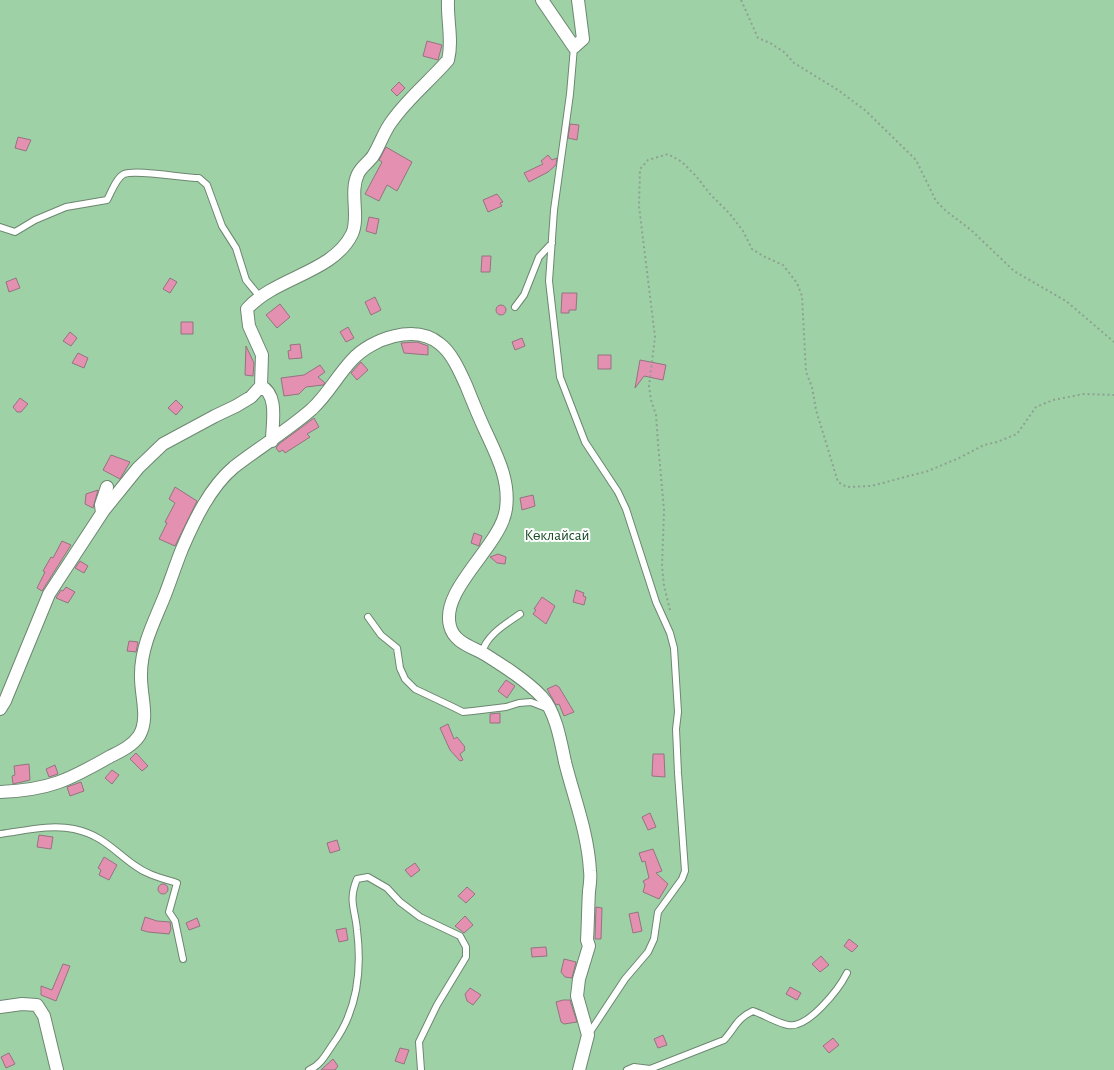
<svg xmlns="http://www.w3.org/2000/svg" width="1114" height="1070" font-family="'Alegreya Sans',sans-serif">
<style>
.green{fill:#9fd1a7}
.building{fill:#e490b1;stroke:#957380}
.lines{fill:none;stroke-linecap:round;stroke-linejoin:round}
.service-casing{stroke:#6c8770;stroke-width:8}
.minor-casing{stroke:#6c8770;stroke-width:14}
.path{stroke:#8ca28f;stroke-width:2;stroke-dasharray:2 3;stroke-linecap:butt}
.service{stroke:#fff;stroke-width:6}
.minor{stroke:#fff;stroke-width:12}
.labels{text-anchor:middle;stroke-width:4;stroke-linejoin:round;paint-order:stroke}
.park-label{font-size:15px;fill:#194c27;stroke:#fff}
</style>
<rect width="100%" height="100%" fill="#cbe9cf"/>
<path class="green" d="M0,0H1114V1070H0Z"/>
<path class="building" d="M427,41L442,45L438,60L423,56Z
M399,82L405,88L397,96L391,90Z
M570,124L579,125L577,140L568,138Z
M18,137L31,140L26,151L15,148Z
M386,147L412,162L397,191L387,185L379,201L365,194L382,162L379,160Z
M548,155L552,160L557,158L556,165L548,172L529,182L524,173L543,164L541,161Z
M497,194L503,202L500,203L502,206L488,212L483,200Z
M369,217L379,219L376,234L366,231Z
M482,256H491L490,272H481Z
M16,278L20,288L9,292L6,282Z
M170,278L177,282L170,293L163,289Z
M562,293H577L576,310H569V313H561Z
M375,297L381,310L371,315L365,302Z
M280,304L290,317L277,328L266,315Z
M496 310a5 5 0 1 1 10 0a5 5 0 1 1-10 0Z
M181,322H193V334H181Z
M348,327L354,338L346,342L340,332Z
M70,332L77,338L71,346L63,341Z
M522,338L525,346L515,350L512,342Z
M417,342L428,346V355L404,353L401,343Z
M300,344L302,358L289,359L288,351L291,350L290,345Z
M246,346L254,363L253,376L245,375Z
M78,353L88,358L84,368L72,363Z
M598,355H611V369H598Z
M640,360L666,365L663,380L644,376L635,388Z
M361,362L368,370L357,380L351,373Z
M320,365L325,372L318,377L325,383L323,385L306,387L299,394L284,396L281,378L304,375Z
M20,398L28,404L21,412H17L13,407Z
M176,400L183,407L176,415L168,408Z
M314,418L319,427L307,434L310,437L285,453L283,450L279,452L276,448L279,444Z
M111,455L130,462L120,479L103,470Z
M175,487L197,501L175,546L159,539L167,523L165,522L175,503L169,499Z
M98,490L93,508L85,504L86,494Z
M533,495L535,506L522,510L520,498Z
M474,533L482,536L479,546L471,543Z
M62,541L71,545L42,591L37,588L45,572L43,571L51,557L53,558Z
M498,554L506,557L505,564L497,563L490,557Z
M80,561L88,566L84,573L75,568Z
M66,587L75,592L68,603L56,598L61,590L63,591Z
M576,590L584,593L583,596L586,597L584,605L573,602Z
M542,597L555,606L546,624L533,614L536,610L534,609Z
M129,641L138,642L136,652L127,651Z
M506,680L515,686L507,698L498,691Z
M556,685L559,687L574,712L564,716L559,704L556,705L547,689Z
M500,713V723H490V714Z
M448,724L454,739L457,737L465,747L464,748L465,750L460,754L463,760L460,761L450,750L440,728Z
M136,753L148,766L142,771L130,759Z
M653,754H664L665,777L652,776Z
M29,764L30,780L13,784L12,776L15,775L14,766Z
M55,765L58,774L49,777L46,769Z
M112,770L119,775L112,784L105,778Z
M81,782L84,791L70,796L67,787Z
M650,813L656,827L648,830L642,817Z
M39,835L53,837L51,849L37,847Z
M337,840L340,850L330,853L327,843Z
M653,849L662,871L656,873L668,884L659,899L643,892L645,885L643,881L649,878L645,861L642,862L639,853Z
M104,857L117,865L109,880L99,875L101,870L98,868Z
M415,863L420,870L411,877L405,870Z
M158 889a5 5 0 1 1 10 0a5 5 0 1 1-10 0Z
M467,887L475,894L466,903L458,896Z
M596,907L602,908L601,939H595Z
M638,912L642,931L633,933L629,914Z
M465,916L473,925L464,933L455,926Z
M145,917L157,921L170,922L171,929L169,934L148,932L141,930Z
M197,918L200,926L189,930L186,923Z
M346,928L348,940L339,942L336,930Z
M849,939L858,946L852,952L844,946Z
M546,947L547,956L532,957L531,948Z
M821,956L829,965L820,972L812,964Z
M564,959L576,962L572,978L565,977L561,972Z
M63,964L70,966L56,1001L41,995V986L52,990Z
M790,987L801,993L797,1000L786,994Z
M470,988L481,995L473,1005L467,1001L465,994Z
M563,1000H570L577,1022L564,1024L561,1022L556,1002Z
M663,1035L667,1045L658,1048L654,1039Z
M833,1038L839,1045L829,1053L823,1046Z
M400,1048L409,1050L404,1064L395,1061Z
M9,1053L15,1064L6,1068L1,1057Z
M333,1059L338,1066L335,1070H321Z"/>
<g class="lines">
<defs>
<path id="service" d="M574,47L570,94L554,210L549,281L560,377L585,442L618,492L626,509L656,602L670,633L674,648L678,712L676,729L678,773L685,871L682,879L658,912L654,939L648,952L625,979L588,1035
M0,227L15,232L35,220L66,207L107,200C111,193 116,178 124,174C136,169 183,178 199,178L207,185L222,226L236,248L246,280L260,297
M515,307L524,295L539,257L552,243
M368,617L381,635L397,648L400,668L405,679L415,689L453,707L463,712L473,711L506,707L519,703L531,702L549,709
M482,653C486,635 506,624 520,614
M0,834C24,831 50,824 74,829C102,835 113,850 134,865C147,875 161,878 177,883L169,912L175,921L183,959
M309,1070C321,1065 326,1054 333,1044C358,1010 362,970 357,930C355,908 348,901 357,879L368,877L387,888L400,902L420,917L460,936L466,947V957L437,1005L419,1042L421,1070
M627,1070L634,1067L650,1069L724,1040C735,1028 737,1018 753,1011C765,1015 777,1023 788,1025C808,1029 839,989 847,973"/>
<path id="minor" d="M542,0L574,47L583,39L578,0
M261,386C279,395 272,424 272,441
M102,513L101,505L107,487
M0,709L5,701L49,594L104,510L138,468L163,444L215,416L236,406L251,397L261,386L262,355L249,326L247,309C275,277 333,273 352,234C360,217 349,192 358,174C361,167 369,162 373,156C380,145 384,131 392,121C408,98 430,81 448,60C453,41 447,20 448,0
M0,792C50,790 69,780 111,756C121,751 132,746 139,736C150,718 140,694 141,674C141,646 155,620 165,595C171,579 176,564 182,549C194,521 210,487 234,467C260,447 288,430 312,409C328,394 337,376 352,360C371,339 415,323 440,344C452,353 460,372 466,385C472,400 478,415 485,430C497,456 510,480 506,509C501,546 440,589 450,626C454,643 473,647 486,655C505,667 527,681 542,697C556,712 561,743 565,762C574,798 588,833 590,871C591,878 590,884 589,891C588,908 588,924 587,940L589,946L579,979L577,996L588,1035L579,1070
M0,1007L22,1004L37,1005L44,1016L57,1070"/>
</defs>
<use href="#service" class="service-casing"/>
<use href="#minor" class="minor-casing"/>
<path class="path" d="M741,0L758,38L770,43L784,52L794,63L838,90L866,111L916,160L936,201L946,211L971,230L1014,271L1066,301L1114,342
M670,610L664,586L662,566L664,510L658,443L656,415L651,400L649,386L655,337L639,206L640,169L648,160L668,154L682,162L696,176L710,194L730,214L743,231L752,249L763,256L783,265L797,283L802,296L806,372L812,387L816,410L838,482L847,487L871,486L928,471L959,458L984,445L997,442L1017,434L1036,407L1053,400L1084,394L1114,395"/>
<use href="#service" class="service"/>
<use href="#minor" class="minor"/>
</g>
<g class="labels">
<g class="park-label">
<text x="557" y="540">Көклайсай</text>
</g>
</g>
</svg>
